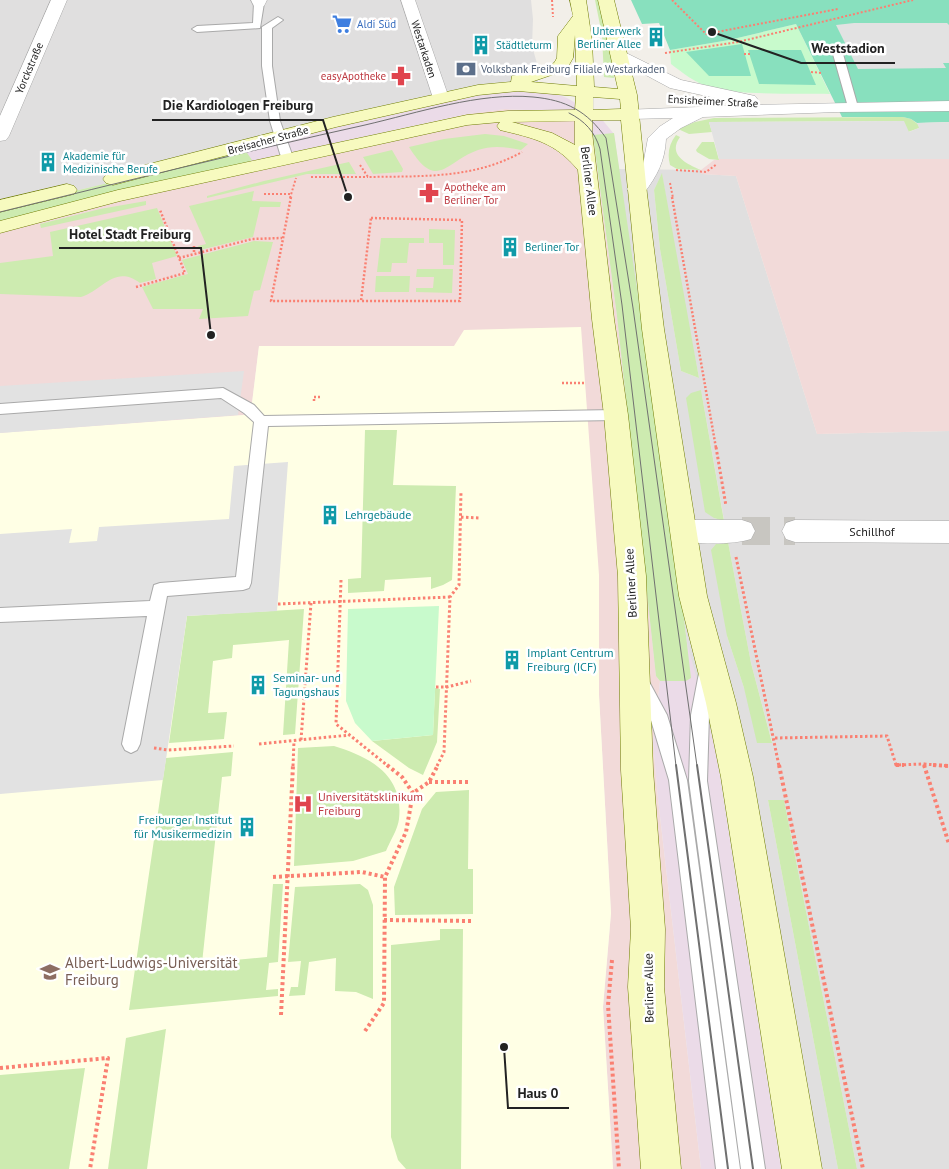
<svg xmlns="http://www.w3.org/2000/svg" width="949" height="1169" font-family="'PT Sans',sans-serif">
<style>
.residential{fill:#e0dfdf;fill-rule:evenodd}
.commercial{fill:#f2dad9}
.industrial{fill:#ebdbe8}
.education{fill:#ffffe5}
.grass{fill:#cdebb0}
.park{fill:#c8facc}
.pitch{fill:#88e0be}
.parking{fill:#e2e2e2}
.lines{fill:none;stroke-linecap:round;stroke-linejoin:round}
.minor-tunnel{stroke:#c8c6c1;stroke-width:28;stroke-dasharray:28 14;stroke-linecap:butt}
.service-casing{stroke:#a9a9a9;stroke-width:2}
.pedestrian-casing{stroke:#a9a9a9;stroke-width:1}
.minor-casing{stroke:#a9a9a9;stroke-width:1}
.secondary-casing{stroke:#707d05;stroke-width:1}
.path-far3{stroke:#fa8072;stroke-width:2;stroke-dasharray:2 2;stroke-linecap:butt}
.path-far2{stroke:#fa8072;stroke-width:2.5;stroke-dasharray:2 2;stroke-linecap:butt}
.path-far1{stroke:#fa8072;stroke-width:3;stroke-dasharray:2.5 2.5;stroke-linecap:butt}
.path{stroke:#fa8072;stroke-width:4;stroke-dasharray:3 3;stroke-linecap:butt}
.service{fill:#fff;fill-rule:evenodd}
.pedestrian{fill:#fff;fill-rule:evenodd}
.minor{fill:#fff;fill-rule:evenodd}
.secondary{fill:#f7fabf;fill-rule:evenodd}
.tram-far1{stroke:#707070;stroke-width:1}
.tram{stroke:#707070;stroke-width:2}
.labels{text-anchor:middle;stroke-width:5;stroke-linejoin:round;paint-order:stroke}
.far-shop-label{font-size:11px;fill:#366cbe;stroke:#fff;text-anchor:start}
.far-culture-label{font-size:11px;fill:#0d838f;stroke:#fff;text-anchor:start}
.far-street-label{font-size:11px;fill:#222;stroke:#fff}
.far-service-label{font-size:11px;fill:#4e5e75;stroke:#fff;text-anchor:start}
.far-health-label{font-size:11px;fill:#be3a42;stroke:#fff;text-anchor:end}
.street-label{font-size:12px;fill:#222;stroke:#fff}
.culture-label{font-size:12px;fill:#0d838f;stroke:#fff;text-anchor:start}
.health-label{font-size:12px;fill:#be3a42;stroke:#fff;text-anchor:start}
.near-education-label{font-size:15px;fill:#785e54;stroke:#fff;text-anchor:start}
.leader{fill:none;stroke:#222;stroke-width:2}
.callout-dot{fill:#222;stroke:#fff;stroke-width:2}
.callout-label{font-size:14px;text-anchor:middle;font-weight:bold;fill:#222;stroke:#fff;stroke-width:5;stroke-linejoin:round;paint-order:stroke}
</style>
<rect width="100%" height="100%" fill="#f2efe9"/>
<path class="residential" d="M0,0H531L533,19L532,46L538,67V92L245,150L0,209Z
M618,169L701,170L702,174L736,176L817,434L949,431V1169H857L784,800H768L838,1169H781L716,750L691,678L677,560ZM662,174L677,264L699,378L681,371L660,249L654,190ZM701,390L724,520V521L714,518ZM728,542L751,663L772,742L744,688L727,636Z"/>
<path class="commercial" d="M505,109L550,111L577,121L593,135L617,316L656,676L660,681L653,742L658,799L701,1169H613L603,1007L611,913L599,695V575L455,346H259L252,403L244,415L0,433V223L248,162L349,141L467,114Z
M719,159H949V431L817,434L736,176L701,174V170L714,160Z"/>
<path class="industrial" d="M519,91L556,94L567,98L600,117L614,134L687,643L716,750L781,1169H701L658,799L653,742L660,681L656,676L617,316L593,135L577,121L550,111L505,109L467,114L168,180L45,199L301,134L457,98Z"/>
<path class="education" d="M581,327L599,575V695L611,913L603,1007L613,1169H0V433L244,415L252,403L259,346H454L464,330Z"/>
<path class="grass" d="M595,0H599L607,30L614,78L604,77L602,35Z
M903,117L911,119L919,125V128L908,132L903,121L709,122L712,132L689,134L678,129L695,122L714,118Z
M614,133L677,560L691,678L686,681H660L656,676L617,316L593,135Z
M485,134L504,136L528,144L521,150C507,147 492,145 478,150C445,162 437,192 409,147L444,139Z
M676,135L680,137C667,155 687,164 701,170L677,169L670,165C667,154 669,144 676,135Z
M702,142H714L719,160L709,159L697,152L696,150Z
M245,150L252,160L248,162L0,223V209Z
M392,150L403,169L402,172L373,174L363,157Z
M349,162L356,174H307L207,198V196L264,181Z
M662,173L699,378L681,371L660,249L654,190Z
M254,191L252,201L281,202L280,207H260L253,237L200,250L198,246L206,244L189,206Z
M146,201V205L41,228L40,224L100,209Z
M157,208L177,256L152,263L156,279L140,283C115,264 103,290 81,297L0,294V263L53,256L50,232Z
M429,229L455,230L454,265H443V243H429Z
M381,238H424V243H409L407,263H392L391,272H377Z
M254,241L273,242L260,290L254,291L248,316L199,319L203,309H153L142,287L188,274L182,260Z
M417,269H453L452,293L416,292V288H433L434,277H416Z
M376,276H410L409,292H375Z
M701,390L724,521L714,518L705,512L686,398L691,393Z
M365,430H397L393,485L456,486L452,580L443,585L431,589V577L385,580L384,591L348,593V579L361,578Z
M728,542L751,663L772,743H757L744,688L727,636L711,550L716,544Z
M304,609L295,734L283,735L289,640L233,645L232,658L213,661L208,713L227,712L224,739L169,743L187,616Z
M435,688L440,689L437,742L423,775L409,768L372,741L433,735Z
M334,746C370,757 404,775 399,819C398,829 390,841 386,851L353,861L294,866L298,748Z
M233,752L231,776L222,777L202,963L267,957L273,884H283L278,962L269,963L266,990L278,989V996L129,1010L166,758Z
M469,790L468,869H473V914L395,915L394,887L422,809L436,792Z
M768,800H784L857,1169H838Z
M360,884L368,890L373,905V999L356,992L335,991L336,958L309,962L305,995L289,996L291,987H298L301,961L288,962L295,887Z
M440,929H463L461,1169H406L398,1160L391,1137V945L440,940Z
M166,1029L147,1169H108L126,1038Z
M85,1068L69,1169H0V1075Z"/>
<path class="park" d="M796,24L830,94C796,93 742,96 710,87C695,83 683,73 671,64L670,50L729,40Z
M439,606L433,735L372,741L355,723L346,701L348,609Z"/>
<path class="pitch" d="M631,0H949V122L917,123L911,119L903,117H842L796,24L729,40L670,50L659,23L642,24Z
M742,44L751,76H709L686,52Z
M748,50H801L816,85L759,84Z"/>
<path class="parking" d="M854,23H947L949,25V63H943L946,68L858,69L836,25Z
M904,121L909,132L919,128L917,123L949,122V159H719L709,122Z
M244,371L238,415L0,433V386Z
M288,462L277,611L187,616L163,780L0,794V534L72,529L69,543L97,541L99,527L229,519L234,466Z"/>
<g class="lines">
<path class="minor-tunnel" d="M742,531H795"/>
<defs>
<path id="service" d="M259,0L264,3L260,28L197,32L192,29L197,26L253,23L254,3Z
M278,17L283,20L272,28V66L280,121L294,160L288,163L282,160L270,121L262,66V27Z
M836,44L841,47L858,107L857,109H849L848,107L831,47Z
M223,388L254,405L264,416L616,410L621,411L623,415L621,419L616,420L268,426L251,583L249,588L243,590L167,596L140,744L137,750L131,753L125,750L122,744L147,616L0,622V608L150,601L154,585L160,583L236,577L254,422L244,413L221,398L0,414V404Z
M708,665L714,667L717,673L709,715L707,781L765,1169H741L689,781L691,715L699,673L702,667Z
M640,674L646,676L667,715L687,780L740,1169H716L669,780L650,717L631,682L634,676Z"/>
<path id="pedestrian" d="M401,0H415L449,98L447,101H435L433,98Z"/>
<path id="minor" d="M51,0H67L9,136L6,140L0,141V116Z
M251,0H267L264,6H254Z
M620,50L681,80L755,96L758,100L751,105L949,101V111L837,112L703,117L681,128L666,139C665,161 657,176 644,193L637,195L630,193L627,189L643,165L648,138L659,127L673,118L630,119L624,118L621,114L624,110L747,105L670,88L614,58L612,55L614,52Z
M684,520H742L751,523L755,531L751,539C733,545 693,545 675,539L671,531L675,523Z
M795,520L949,521V543L795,542L786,539L782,531L786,523Z"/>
<path id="secondary" d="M570,0H586L592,41L594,87L618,89L598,0H614L637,95L647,194L664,329L707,596L736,703L753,777L822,1169H782L721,777L706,703L679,596L642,329L621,120H592V132L614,319L628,415L646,576L653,770L665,929L664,987L681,1169H641L628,987L631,929L621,770L618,576L604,415L592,319L578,170C555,142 533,138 500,130L497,126L500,122L467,125L120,201L0,233V221L118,190L467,115L508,111L575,110L576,96L518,91L478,95L336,127L113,185L106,183L103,179L106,175L333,117L478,85L511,82L512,76L533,71L554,63L557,58L558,36L573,16ZM575,35L577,86L531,82L566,70L573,58ZM593,97L620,99L621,109L593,110ZM575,121V145L552,133L512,122Z
M67,184L74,186L77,190L74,194L0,212V200Z"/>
</defs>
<use href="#service" class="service-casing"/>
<use href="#pedestrian" class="pedestrian-casing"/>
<use href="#minor" class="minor-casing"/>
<use href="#secondary" class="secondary-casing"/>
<path class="path-far3" d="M552,0L553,17
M672,0L706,34L838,9
M362,21L391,19
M665,53L738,42L913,0
M744,54H750
M811,72L822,73
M360,165L368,177C421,176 474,179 522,152
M676,170L706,172L717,164
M311,177H368
M670,183L673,198
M264,194H291
M290,198L296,178"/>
<path class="path-far2" d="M291,197L271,301H361
M672,197L716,448
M371,218L462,220L460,301H361Z
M194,246V254
M179,258L252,239L282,238
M136,287L185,273L160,210
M562,383H584
M314,401V397H322"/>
<path class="path-far1" d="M716,447L726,506
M461,517L479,518
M736,557L779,766
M341,580L336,724L388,766
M278,604L450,597
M436,687H447L471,681
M775,738L887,736L896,765L924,764L925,766
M301,740L311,603
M259,744L350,735
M154,748L168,750L234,746
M924,764L949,766
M293,766L294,741
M437,766L444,752L450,597L459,585L461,491"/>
<path class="path" d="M387,765L402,777L413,793
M779,765L863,1169
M896,765H904
M924,765L949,844
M933,765L949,766
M429,782H469
M273,877L362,872L385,877
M384,920L472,921
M612,960L608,1005L619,1169
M281,1015L293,765
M365,1031L384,1003L385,877L406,832L413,793L429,782L438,765
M0,1068L108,1058L90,1169"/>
<use href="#service" class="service"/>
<use href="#pedestrian" class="pedestrian"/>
<use href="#minor" class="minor"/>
<use href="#secondary" class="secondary"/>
<path class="tram-far1" d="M569,113C585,121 595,132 600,149L622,305L676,766
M0,212C122,182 243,152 365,125C417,113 480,92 533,97C566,100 587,111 606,138L633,308L697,766"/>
<path class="tram" d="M676,765L728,1169
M697,765L753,1169"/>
</g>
<defs>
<symbol id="supermarket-bare" viewBox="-9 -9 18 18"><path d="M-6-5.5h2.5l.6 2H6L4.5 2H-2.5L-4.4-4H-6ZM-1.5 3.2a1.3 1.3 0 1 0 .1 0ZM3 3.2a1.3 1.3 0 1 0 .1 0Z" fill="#3f7fe0" stroke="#fff" stroke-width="2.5" paint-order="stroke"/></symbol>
<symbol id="building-bare" viewBox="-9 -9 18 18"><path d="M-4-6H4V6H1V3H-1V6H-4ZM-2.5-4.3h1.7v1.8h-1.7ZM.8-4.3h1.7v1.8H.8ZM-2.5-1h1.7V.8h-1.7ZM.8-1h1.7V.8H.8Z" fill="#0f9aa8" stroke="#fff" stroke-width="2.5" paint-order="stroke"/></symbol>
<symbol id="bank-bare" viewBox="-9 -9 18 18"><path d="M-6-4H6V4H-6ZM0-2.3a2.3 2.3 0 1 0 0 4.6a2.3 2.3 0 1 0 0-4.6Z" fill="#5c6f8a" stroke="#fff" stroke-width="2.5" paint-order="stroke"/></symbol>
<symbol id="pharmacy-bare" viewBox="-9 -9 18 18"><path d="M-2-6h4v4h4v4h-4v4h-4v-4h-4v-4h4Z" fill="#e0444e" stroke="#fff" stroke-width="2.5" paint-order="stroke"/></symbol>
<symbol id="hospital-bare" viewBox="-9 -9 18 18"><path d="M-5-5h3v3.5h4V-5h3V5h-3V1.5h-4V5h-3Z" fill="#e0444e" stroke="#fff" stroke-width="2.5" paint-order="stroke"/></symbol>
<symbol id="university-bare" viewBox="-9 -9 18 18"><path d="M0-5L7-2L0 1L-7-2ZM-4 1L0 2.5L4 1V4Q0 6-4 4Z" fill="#8d6e63" stroke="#fff" stroke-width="2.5" paint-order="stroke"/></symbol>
</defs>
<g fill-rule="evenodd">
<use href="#supermarket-bare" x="328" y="10" width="28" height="28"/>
<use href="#building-bare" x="642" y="23" width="28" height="28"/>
<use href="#building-bare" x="467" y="31" width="28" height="28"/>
<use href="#bank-bare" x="452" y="55" width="28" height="28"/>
<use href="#pharmacy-bare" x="387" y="62" width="28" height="28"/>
<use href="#building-bare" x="34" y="148" width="28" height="28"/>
<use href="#pharmacy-bare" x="415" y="179" width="28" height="28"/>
<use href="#building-bare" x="496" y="233" width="28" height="28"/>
<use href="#building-bare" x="316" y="501" width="28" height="28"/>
<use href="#building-bare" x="498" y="646" width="28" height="28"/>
<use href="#building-bare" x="244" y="671" width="28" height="28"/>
<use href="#hospital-bare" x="289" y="790" width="28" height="28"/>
<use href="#building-bare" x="233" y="813" width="28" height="28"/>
<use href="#university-bare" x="36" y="958" width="28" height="28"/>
</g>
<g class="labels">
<g class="far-shop-label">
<text x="357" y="28">Aldi Süd</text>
</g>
<g class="far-culture-label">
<text x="641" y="35" text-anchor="end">Unterwerk<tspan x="641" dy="13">Berliner Allee</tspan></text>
<text x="496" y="49">Städtleturm</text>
<text x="63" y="160">Akademie für<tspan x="63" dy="13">Medizinische Berufe</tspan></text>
<text x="525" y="251">Berliner Tor</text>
</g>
<g class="far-street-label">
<text transform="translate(424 49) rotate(72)" y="4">Westarkaden</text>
<text transform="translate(29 68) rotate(-67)" y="4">Yorckstraße</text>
<text transform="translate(713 101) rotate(3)" y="4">Ensisheimer Straße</text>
<text transform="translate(268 140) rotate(-15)" y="4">Breisacher Straße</text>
</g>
<g class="far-service-label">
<text x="481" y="73">Volksbank Freiburg Filiale Westarkaden</text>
</g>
<g class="far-health-label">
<text x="386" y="80">easyApotheke</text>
<text x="444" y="191" text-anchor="start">Apotheke am<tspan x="444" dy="13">Berliner Tor</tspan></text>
</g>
<g class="street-label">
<text transform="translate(589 181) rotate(83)" y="4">Berliner Allee</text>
<text x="872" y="536">Schillhof</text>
<text transform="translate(631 583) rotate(-93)" y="4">Berliner Allee</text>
<text transform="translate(649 988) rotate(-91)" y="4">Berliner Allee</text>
</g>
<g class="culture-label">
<text x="345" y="519">Lehrgebäude</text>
<text x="527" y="657">Implant Centrum<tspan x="527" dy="14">Freiburg (ICF)</tspan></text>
<text x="273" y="682">Seminar- und<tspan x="273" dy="14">Tagungshaus</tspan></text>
<text x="232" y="824" text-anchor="end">Freiburger Institut<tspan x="232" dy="14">für Musikermedizin</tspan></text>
</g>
<g class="health-label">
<text x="318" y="801">Universitätsklinikum<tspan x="318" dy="14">Freiburg</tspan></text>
</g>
<g class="near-education-label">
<text x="65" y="968">Albert-Ludwigs-Universität<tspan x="65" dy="17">Freiburg</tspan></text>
</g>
</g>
<path class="leader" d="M712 32L801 63H895M348 197L323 120H152M211 335L201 248H59M504 1047L508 1108H569"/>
<g class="callout-dot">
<circle cx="712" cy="32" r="5"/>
<circle cx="348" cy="197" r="5"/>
<circle cx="211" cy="335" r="5"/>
<circle cx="504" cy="1047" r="5"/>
</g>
<g class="callout-label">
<text x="848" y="53">Weststadion</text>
<text x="238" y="110">Die Kardiologen Freiburg</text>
<text x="130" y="239">Hotel Stadt Freiburg</text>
<text x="538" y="1098">Haus 0</text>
</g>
</svg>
